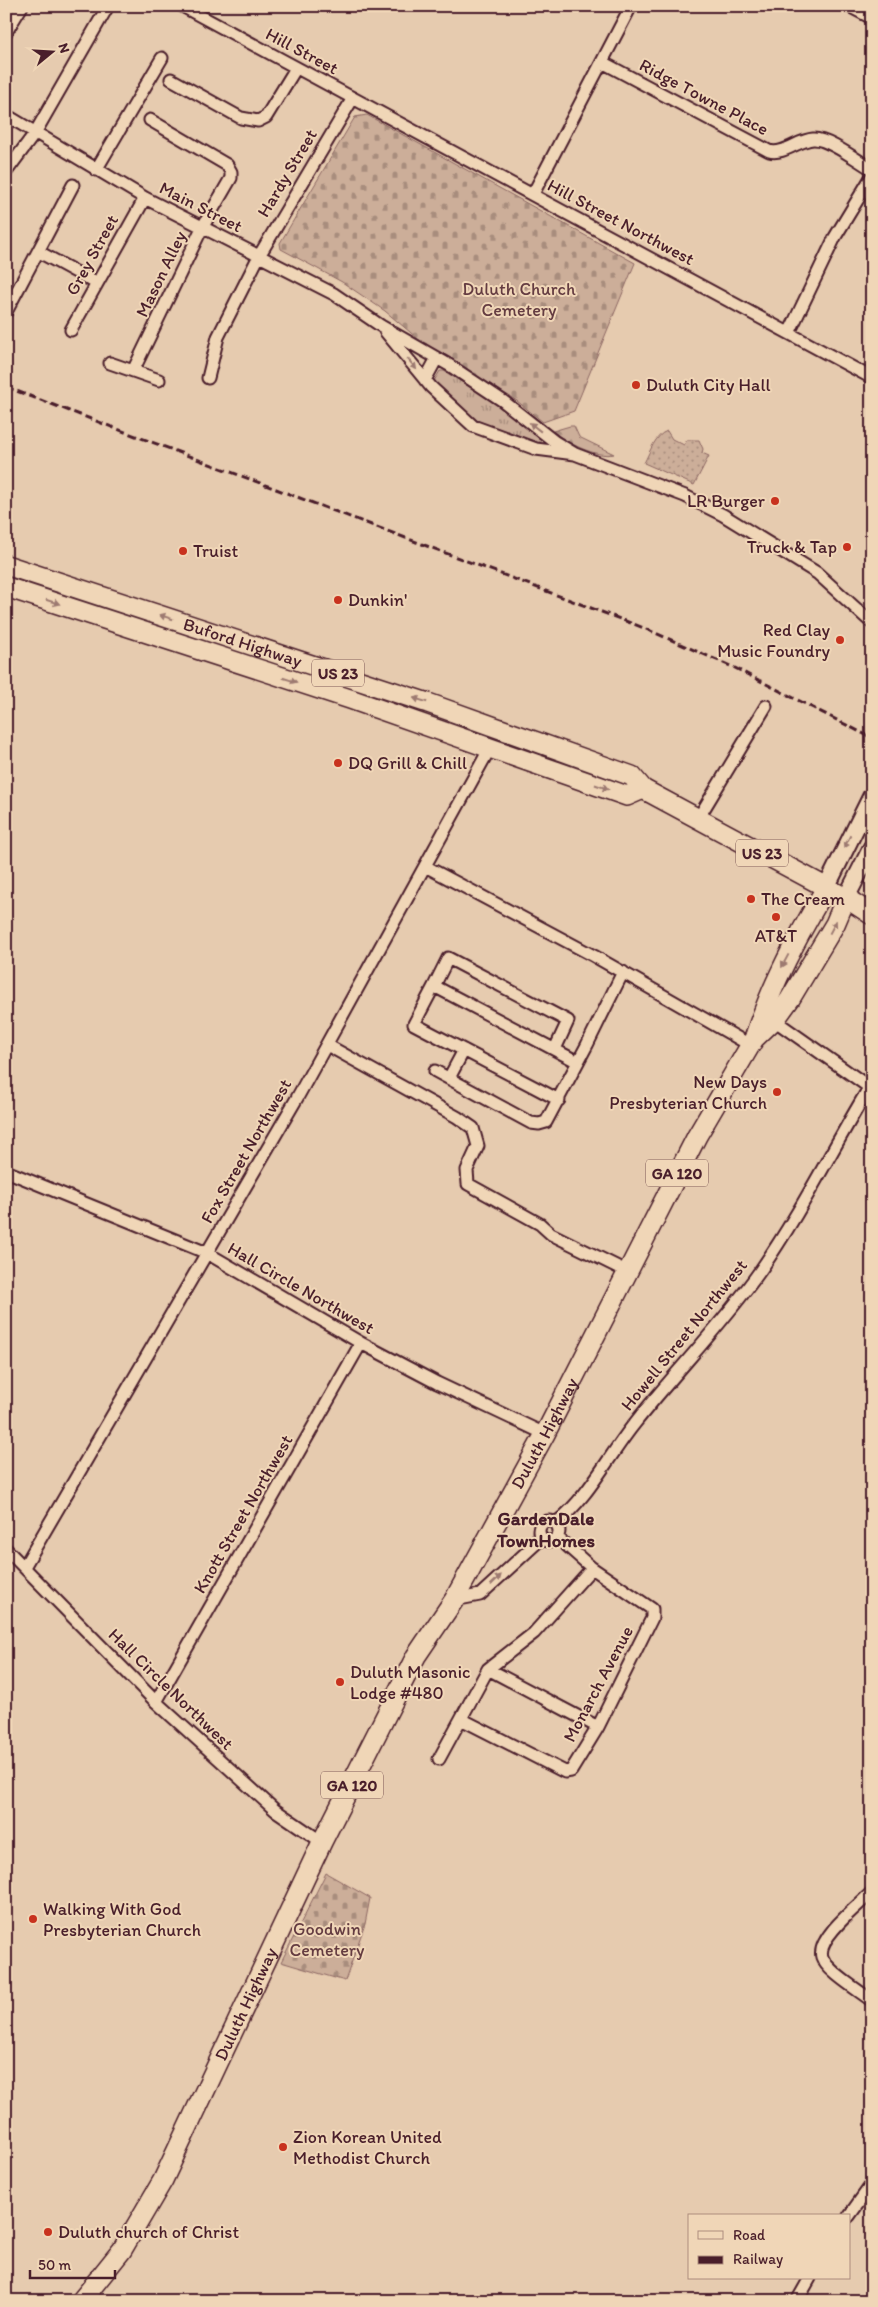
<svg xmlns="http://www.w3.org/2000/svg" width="878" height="2307" font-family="Itim,sans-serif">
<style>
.grass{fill:url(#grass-tufts);stroke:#8b6662}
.forest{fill:url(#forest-firs);stroke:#8b6662}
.cemetery{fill:url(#cemetery-stones);stroke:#8b6662}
.park{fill:url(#park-dots);stroke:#8b6662}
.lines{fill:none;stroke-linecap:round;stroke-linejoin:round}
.minor-casing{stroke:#4a1f2b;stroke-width:15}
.secondary-casing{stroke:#4a1f2b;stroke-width:20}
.primary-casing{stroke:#4a1f2b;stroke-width:22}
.minor{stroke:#f0d6b7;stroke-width:11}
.secondary{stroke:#f0d6b7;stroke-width:16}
.primary{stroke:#f0d6b7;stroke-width:19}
.rail{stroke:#4a1f2b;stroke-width:3;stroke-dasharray:8 4;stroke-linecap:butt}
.oneway{fill:#9d7a71}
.poi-dot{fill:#c8321e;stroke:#f0d6b7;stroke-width:2}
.labels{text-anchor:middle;stroke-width:4;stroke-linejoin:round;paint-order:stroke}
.shield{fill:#f0d6b7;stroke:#7c5655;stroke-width:1}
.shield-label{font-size:16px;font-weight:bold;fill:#4a1f2b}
.street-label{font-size:18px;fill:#4a1f2b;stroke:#f0d6b7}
.park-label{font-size:18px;fill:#643c41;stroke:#f0d6b7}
.poi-label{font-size:18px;fill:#4a1f2b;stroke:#f0d6b7;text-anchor:start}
.neighbourhood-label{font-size:19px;font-weight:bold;fill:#4a1f2b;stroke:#f0d6b7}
</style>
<defs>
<pattern id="grass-tufts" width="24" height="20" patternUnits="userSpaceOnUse" patternTransform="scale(1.25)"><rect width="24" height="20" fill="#ccae99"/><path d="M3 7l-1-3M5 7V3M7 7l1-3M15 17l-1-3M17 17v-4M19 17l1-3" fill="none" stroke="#a88d7d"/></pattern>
<pattern id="forest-firs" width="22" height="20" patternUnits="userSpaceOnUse" patternTransform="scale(1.25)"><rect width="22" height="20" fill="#ccae99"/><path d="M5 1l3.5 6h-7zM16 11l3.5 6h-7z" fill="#a88d7d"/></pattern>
<pattern id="cemetery-stones" width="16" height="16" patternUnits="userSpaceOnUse" patternTransform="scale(1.25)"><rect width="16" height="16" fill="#ccae99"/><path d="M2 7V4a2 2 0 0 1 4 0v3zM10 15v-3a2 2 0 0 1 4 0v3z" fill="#a88d7d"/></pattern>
<pattern id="park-dots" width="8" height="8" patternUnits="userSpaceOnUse" patternTransform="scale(1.25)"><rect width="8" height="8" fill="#ccae99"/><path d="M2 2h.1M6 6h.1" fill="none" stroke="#a88d7d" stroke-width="1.8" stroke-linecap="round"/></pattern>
</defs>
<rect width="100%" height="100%" fill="#e6cbaf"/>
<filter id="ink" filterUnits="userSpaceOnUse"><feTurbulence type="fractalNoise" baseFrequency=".02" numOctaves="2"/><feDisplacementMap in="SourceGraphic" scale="10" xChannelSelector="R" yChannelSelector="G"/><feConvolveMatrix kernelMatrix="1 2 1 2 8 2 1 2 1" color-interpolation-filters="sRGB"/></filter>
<g filter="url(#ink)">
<path class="grass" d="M440,371H444L502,407L540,437V443L478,423L435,385L434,381Z"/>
<path class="forest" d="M570,426H574L579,437L614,454C596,458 567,443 553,431Z"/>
<path class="cemetery" d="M367,115L635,263L574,411L543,422L517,401L423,343L385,311L342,282L281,249L280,243L355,117Z
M326,1873L370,1898L365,1924L345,1981L281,1962Z"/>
<path class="park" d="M667,431L672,439L684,445L687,440H699L703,449L702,453L709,456L694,485L644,463C650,452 655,435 667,431Z"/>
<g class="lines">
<defs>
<path id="minor" d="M182,6L872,378
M849,6L872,18
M6,32L22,6
M602,62L769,151C784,155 798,140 813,139C828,138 858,161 872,169
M171,79L241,118L258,121L266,117L296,68
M6,115L145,198L334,294L381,326L449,365L503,401L555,442L575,454
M96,170L162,58
M6,172L35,133L108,6
M533,194L631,6
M39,252L96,283
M6,312L73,185
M71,330L145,198
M385,331L431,387L473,426L536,449L575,454L685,496L723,515L817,573L872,623
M789,333L835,237L872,176
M110,363L159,380
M133,371L202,228L231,178V172L227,165L150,120
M208,378L218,337L259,256L353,98
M425,380L437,358
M699,817L766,706
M425,866L594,956L750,1045
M434,986L414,1024L559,1100
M774,1020L869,1087
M327,1045L457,1117L473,1128L478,1146L467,1170L468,1184L540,1224L551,1234L628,1272
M555,1049L568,1021L448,958L434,986L578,1062
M435,1071L531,1123L539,1124L546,1122L587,1045L623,972
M449,1078L464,1050
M6,1171L207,1253L361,1343L437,1383L545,1434
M539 1531a10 10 0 1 1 20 0a10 10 0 1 1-20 0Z
M556,1523C589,1497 609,1455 635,1423C676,1371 722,1325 760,1271C802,1211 834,1145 872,1083
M6,1549L156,1702L275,1810L322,1842
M24,1567L297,1098L490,748
M454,1600L480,1595L542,1538
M488,1669L598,1727
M156,1702L361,1343
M461,1719L565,1772L571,1771L598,1727L652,1618V1609L592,1568L557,1537
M439,1759L488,1669L534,1633L592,1568
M872,1892C859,1905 816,1938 822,1957C827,1972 860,1991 872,2001
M849,2216L872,2184
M797,2301L810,2278"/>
<path id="secondary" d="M826,888L872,795
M846,898L872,847"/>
<g id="primary">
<path id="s1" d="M6,565L428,703L632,776L643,789L846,898L872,915"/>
<path d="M6,587L350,699L627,796L643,789"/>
<path d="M755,1036C772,983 798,936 826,888"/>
<path id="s2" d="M81,2301L122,2250L163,2180L322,1842L416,1656L454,1600L545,1434L697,1136L754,1039L777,1017L790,999L835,924L846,898"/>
</g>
</defs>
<use href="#minor" class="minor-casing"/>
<use href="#secondary" class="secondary-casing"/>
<use href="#primary" class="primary-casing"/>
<use href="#minor" class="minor"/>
<use href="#secondary" class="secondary"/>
<use href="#primary" class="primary"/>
<path class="rail" d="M6,387L644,628L735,668L872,738"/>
</g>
<defs><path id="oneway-solid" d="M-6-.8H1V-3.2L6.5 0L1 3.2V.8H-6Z" transform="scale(1.25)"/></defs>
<g class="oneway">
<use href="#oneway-solid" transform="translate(412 364) rotate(50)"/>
<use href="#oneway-solid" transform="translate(535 427) rotate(-142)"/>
<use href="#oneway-solid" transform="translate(53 602) rotate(18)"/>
<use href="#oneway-solid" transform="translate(166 617) rotate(-162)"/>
<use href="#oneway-solid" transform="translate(290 680) rotate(17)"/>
<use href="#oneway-solid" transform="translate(420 700) rotate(-163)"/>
<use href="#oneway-solid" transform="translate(602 787) rotate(19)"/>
<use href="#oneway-solid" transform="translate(847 842) rotate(117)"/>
<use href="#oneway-solid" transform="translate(833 927) rotate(-62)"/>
<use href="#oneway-solid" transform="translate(785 961) rotate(118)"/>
<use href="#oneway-solid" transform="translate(496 1580) rotate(-44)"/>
</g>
</g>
<g class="poi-dot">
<circle cx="636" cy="385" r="5"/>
<circle cx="775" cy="501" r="5"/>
<circle cx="847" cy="547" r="5"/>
<circle cx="183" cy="551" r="5"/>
<circle cx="338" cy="600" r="5"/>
<circle cx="840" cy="640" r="5"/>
<circle cx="338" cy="763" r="5"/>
<circle cx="751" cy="899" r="5"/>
<circle cx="776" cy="917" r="5"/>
<circle cx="777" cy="1092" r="5"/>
<circle cx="340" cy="1682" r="5"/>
<circle cx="33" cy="1919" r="5"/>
<circle cx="283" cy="2147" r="5"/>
<circle cx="48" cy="2232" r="5"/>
</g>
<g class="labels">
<g class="shield">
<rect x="312" y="659.5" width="52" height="27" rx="4"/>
<rect x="736" y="839.5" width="52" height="27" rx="4"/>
<rect x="646" y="1159.5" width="62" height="27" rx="4"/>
<rect x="321" y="1771.5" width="62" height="27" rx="4"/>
</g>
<g class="shield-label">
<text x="338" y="679">US 23</text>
<text x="762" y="859">US 23</text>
<text x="677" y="1179">GA 120</text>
<text x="352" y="1791">GA 120</text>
</g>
<g class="street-label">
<text transform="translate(302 51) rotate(28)" y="6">Hill Street</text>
<text transform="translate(704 97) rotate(28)" y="6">Ridge Towne Place</text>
<text transform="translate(287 173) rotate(-59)" y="6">Hardy Street</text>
<text transform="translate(201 207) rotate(27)" y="6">Main Street</text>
<text transform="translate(621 222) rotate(28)" y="6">Hill Street Northwest</text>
<text transform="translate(92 255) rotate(-61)" y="6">Grey Street</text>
<text transform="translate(161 274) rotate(-64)" y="6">Mason Alley</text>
<text dy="6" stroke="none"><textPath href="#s1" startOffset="249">Buford Highway</textPath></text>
<text transform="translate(246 1151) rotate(-60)" y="6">Fox Street Northwest</text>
<text transform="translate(301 1288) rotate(30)" y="6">Hall Circle Northwest</text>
<text transform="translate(684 1335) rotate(-51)" y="6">Howell Street Northwest</text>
<text dy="6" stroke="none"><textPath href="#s2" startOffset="986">Duluth Highway</textPath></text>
<text transform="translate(243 1514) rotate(-60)" y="6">Knott Street Northwest</text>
<text transform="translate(598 1684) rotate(-62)" y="6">Monarch Avenue</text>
<text transform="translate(171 1689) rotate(44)" y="6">Hall Circle Northwest</text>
<text dy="6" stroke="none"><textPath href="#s2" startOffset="341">Duluth Highway</textPath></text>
</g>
<g class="park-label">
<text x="519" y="295">Duluth Church<tspan x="519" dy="21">Cemetery</tspan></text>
<text x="327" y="1935">Goodwin<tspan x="327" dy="21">Cemetery</tspan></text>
</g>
<g class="poi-label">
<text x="646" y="391">Duluth City Hall</text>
<text x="765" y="507" text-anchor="end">LR Burger</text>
<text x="837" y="553" text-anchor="end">Truck &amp; Tap</text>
<text x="193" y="557">Truist</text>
<text x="348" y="606">Dunkin'</text>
<text x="830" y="636" text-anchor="end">Red Clay<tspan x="830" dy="21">Music Foundry</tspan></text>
<text x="348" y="769">DQ Grill &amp; Chill</text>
<text x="761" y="905">The Cream</text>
<text x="776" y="942" text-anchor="middle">AT&amp;T</text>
<text x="767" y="1088" text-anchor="end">New Days<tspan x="767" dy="21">Presbyterian Church</tspan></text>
<text x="350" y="1678">Duluth Masonic<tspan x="350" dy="21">Lodge #480</tspan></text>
<text x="43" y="1915">Walking With God<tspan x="43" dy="21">Presbyterian Church</tspan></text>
<text x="293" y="2143">Zion Korean United<tspan x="293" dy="21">Methodist Church</tspan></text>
<text x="58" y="2238">Duluth church of Christ</text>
</g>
<g class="neighbourhood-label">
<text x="546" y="1525">GardenDale<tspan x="546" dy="22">TownHomes</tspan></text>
</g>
</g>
<rect width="878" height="2307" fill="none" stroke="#f0d6b7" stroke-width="25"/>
<rect x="12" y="12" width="853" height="2282" fill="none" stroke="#4a1f2b" stroke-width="2" filter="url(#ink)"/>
<rect x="688" y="2214" width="162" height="65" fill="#f0d6b7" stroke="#ae8d7f"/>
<rect x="698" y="2231" width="25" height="8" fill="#f0d6b7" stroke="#ae8d7f"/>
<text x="733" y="2240" font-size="15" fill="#4a1f2b">Road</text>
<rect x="698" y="2256" width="25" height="8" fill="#4a1f2b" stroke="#ae8d7f"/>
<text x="733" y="2264" font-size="15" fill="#4a1f2b">Railway</text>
<g transform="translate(52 52) rotate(72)" stroke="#f0d6b7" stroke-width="4" paint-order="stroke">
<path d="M0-4L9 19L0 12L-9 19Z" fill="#4a1f2b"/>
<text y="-8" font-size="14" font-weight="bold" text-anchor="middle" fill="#4a1f2b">N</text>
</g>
<path d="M30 2270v8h85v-8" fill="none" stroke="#4a1f2b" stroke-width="2.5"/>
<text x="38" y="2270" font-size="15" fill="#4a1f2b" stroke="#f0d6b7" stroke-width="4" paint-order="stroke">50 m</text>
</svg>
